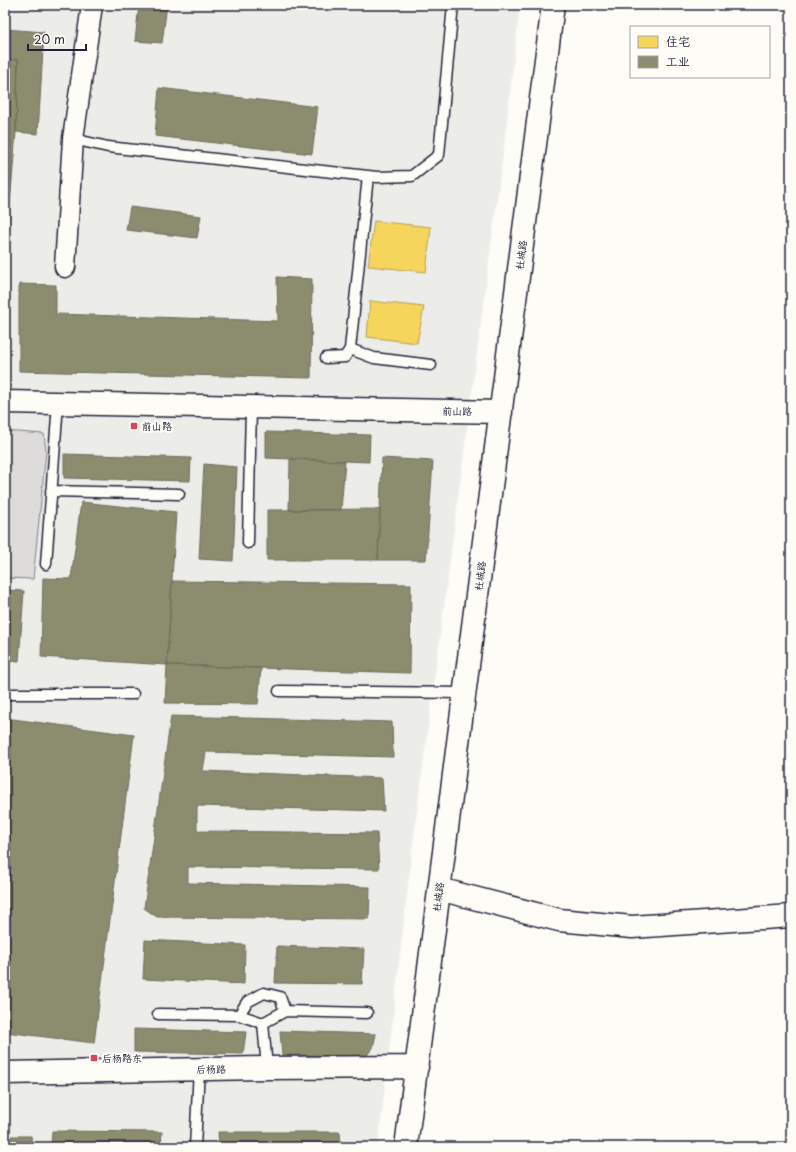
<svg xmlns="http://www.w3.org/2000/svg" width="796" height="1152" font-family="'Playpen Sans','LXGW WenKai TC',sans-serif">
<style>
.built{fill:#ecece9}
.green{fill:#dddcdb;stroke:#807f8b}
.homes{fill:#f6d55c;stroke:#b69f52}
.industry{fill:#8c8c6e;stroke:#6c6c5f}
.lines{fill:none;stroke-linecap:round;stroke-linejoin:round}
.lane-casing{stroke:#22223b;stroke-width:13}
.street-casing{stroke:#22223b;stroke-width:23}
.secondary-casing{stroke:#22223b;stroke-width:25}
.lane{stroke:#fdfcf7;stroke-width:10}
.street{stroke:#fdfcf7;stroke-width:20}
.secondary{stroke:#fdfcf7;stroke-width:22}
.poi-dot{fill:#d1495b;stroke:#fdfcf7;stroke-width:1.5}
.labels{text-anchor:middle;stroke-width:4;stroke-linejoin:round;paint-order:stroke}
.street-label{font-size:10px;fill:#22223b;stroke:#fdfcf7}
.poi-label{font-size:10px;fill:#22223b;stroke:#fdfcf7;text-anchor:start}
</style>
<rect width="100%" height="100%" fill="#fdfcf7"/>
<filter id="ink" filterUnits="userSpaceOnUse"><feTurbulence type="fractalNoise" baseFrequency=".025" numOctaves="2"/><feDisplacementMap in="SourceGraphic" scale="8" xChannelSelector="R" yChannelSelector="G"/><feConvolveMatrix kernelMatrix="1 2 1 2 8 2 1 2 1" color-interpolation-filters="sRGB"/></filter>
<g filter="url(#ink)">
<path class="built" d="M5,5H520L504,146L412,850L378,1147H5Z"/>
<path class="green" d="M5,431L44,434L46,451L33,579L5,578Z"/>
<path class="homes" d="M374,221L431,227L426,272L368,266Z
M370,301L424,307L417,343L367,337Z"/>
<path class="industry" d="M139,5H167L162,43L135,41Z
M5,29L44,32L38,134L16,132L18,60L5,59Z
M5,59L18,60L16,132L6,252H5Z
M159,88L318,107L312,154L155,136Z
M130,207L201,216L197,238L126,230Z
M277,277L312,279L311,378L19,371V284L56,285V314L278,321Z
M266,432L370,435L369,462L266,458Z
M64,454L191,458L190,481L64,478Z
M382,458L433,461L426,560H378Z
M290,459L345,461L341,510H289Z
M204,464L237,467L233,561L199,559Z
M81,502L176,512L167,665L41,657L43,578L71,579Z
M380,509L378,560H267V510Z
M172,581L411,584L410,673L167,665Z
M5,590L24,591L19,661L5,660Z
M167,665L261,668L258,704L165,703Z
M171,716L392,722L393,757L206,752L203,771L382,778L384,811L197,806V831L377,833L379,869L188,867V883L370,887L369,919L157,917L144,908Z
M5,718L134,735L94,1043L5,1032Z
M145,940L245,945L244,984L143,979Z
M277,946L364,949L362,984L275,983Z
M134,1029L246,1032L243,1054L134,1052Z
M280,1031L376,1034L373,1048L366,1056L282,1055Z
M52,1131L162,1132L161,1147H51Z
M218,1132H340L341,1147H219Z
M5,1136H31L32,1147H5Z"/>
<g class="lines">
<defs>
<path id="lane" d="M73,139L108,147L377,177L412,176L439,155L453,5
M350,349L374,358L431,365
M326,358L345,357L350,349L368,176
M51,491L179,494
M248,543L251,407
M46,564L58,403
M279,691L465,693
M5,694H133
M158,1014L239,1015L263,1023L285,1011L367,1013
M239,1015L247,1002L264,993L280,997L285,1011
M263,1023L267,1068
M195,1147L199,1069"/>
<path id="street" d="M65,267L73,139L92,5"/>
<path id="secondary" d="M5,402L501,412
M439,889L559,920L632,927L791,916
M5,1073L267,1068L417,1067
M406,1147L553,5"/>
</defs>
<use href="#lane" class="lane-casing"/>
<use href="#street" class="street-casing"/>
<use href="#secondary" class="secondary-casing"/>
<use href="#lane" class="lane"/>
<use href="#street" class="street"/>
<use href="#secondary" class="secondary"/>
</g>
</g>
<g class="poi-dot">
<rect x="130" y="422" width="8" height="8" rx="2"/>
<rect x="90" y="1054" width="8" height="8" rx="2"/>
</g>
<g class="labels">
<g class="street-label">
<text transform="translate(521 255) rotate(-83)" y="4">杜城路</text>
<text transform="translate(457 411) rotate(1)" y="4">前山路</text>
<text transform="translate(480 576) rotate(-83)" y="4">杜城路</text>
<text transform="translate(438 897) rotate(-83)" y="4">杜城路</text>
<text transform="translate(211 1069) rotate(-1)" y="4">后杨路</text>
</g>
<g class="poi-label">
<text x="142" y="430">前山路</text>
<text x="102" y="1062">后杨路东</text>
</g>
</g>
<rect width="796" height="1152" fill="none" stroke="#fdfcf7" stroke-width="20"/>
<rect x="10" y="10" width="776" height="1132" fill="none" stroke="#22223b" stroke-width="1.5" filter="url(#ink)"/>
<rect x="630" y="26" width="140" height="52" fill="#fdfcf7" stroke="#a5a5ac"/>
<rect x="638" y="36" width="20" height="12" fill="#f6d55c" stroke="#a5a5ac"/>
<text x="666" y="46" font-size="12" fill="#22223b">住宅</text>
<rect x="638" y="56" width="20" height="12" fill="#8c8c6e" stroke="#a5a5ac"/>
<text x="666" y="66" font-size="12" fill="#22223b">工业</text>
<path d="M28 44v6h58v-6" fill="none" stroke="#22223b" stroke-width="2"/>
<text x="34" y="44" font-size="12" fill="#22223b" stroke="#fdfcf7" stroke-width="3" paint-order="stroke">20 m</text>
</svg>
